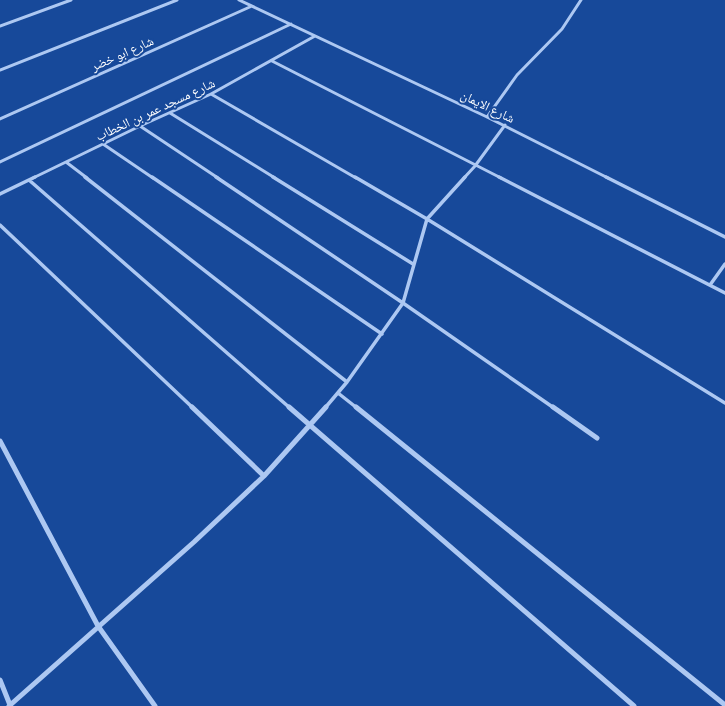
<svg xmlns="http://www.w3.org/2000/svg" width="725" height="706" font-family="Cabin,'Noto Naskh Arabic',sans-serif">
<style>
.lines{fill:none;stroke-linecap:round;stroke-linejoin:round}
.minor-far2{stroke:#adc8f2;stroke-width:3}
.minor-far1{stroke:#adc8f2;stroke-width:3.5}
.minor{stroke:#adc8f2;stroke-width:5}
.labels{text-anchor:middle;stroke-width:4;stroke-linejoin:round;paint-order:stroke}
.far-street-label{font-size:13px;fill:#fff;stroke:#17499a}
</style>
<rect width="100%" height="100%" fill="#17499a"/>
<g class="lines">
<path class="minor-far2" d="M239,0L487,117L608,178
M0,26L71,0
M272,61L501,178
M0,70L177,0
M211,94L356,178
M170,113L275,178
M487,117L517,75L562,29L581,0
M0,119L252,6
M140,126L218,178
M103,144L153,178
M0,162L291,24
M66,162L87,178
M33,178L140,126L211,94L315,36
M464,178L475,166L505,125"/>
<path class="minor-far1" d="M85,177L347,382
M152,177L382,334
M216,177L403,303L554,408
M273,177L413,264
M355,177L427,219L725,403
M499,177L725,293
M606,177L725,237
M29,180L290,408
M0,194L35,177
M0,225L193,408
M710,285L725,264
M338,393L357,408
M325,408L347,382L403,303L427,219L465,177"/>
<path class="minor" d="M192,407L264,476
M289,407L634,706
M356,407L725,705
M553,407L597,438
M0,441L98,626L155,706
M0,680L10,705
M9,706L194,542L264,476L326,407"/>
</g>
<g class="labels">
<g class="far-street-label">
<text transform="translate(122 53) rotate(-24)" y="5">شارع ابو خضر</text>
<text transform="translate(488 106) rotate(26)" y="5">شارع الايمان</text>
<text transform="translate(155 109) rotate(-25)" y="5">شارع مسجد عمر بن الخطاب</text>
</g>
</g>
</svg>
